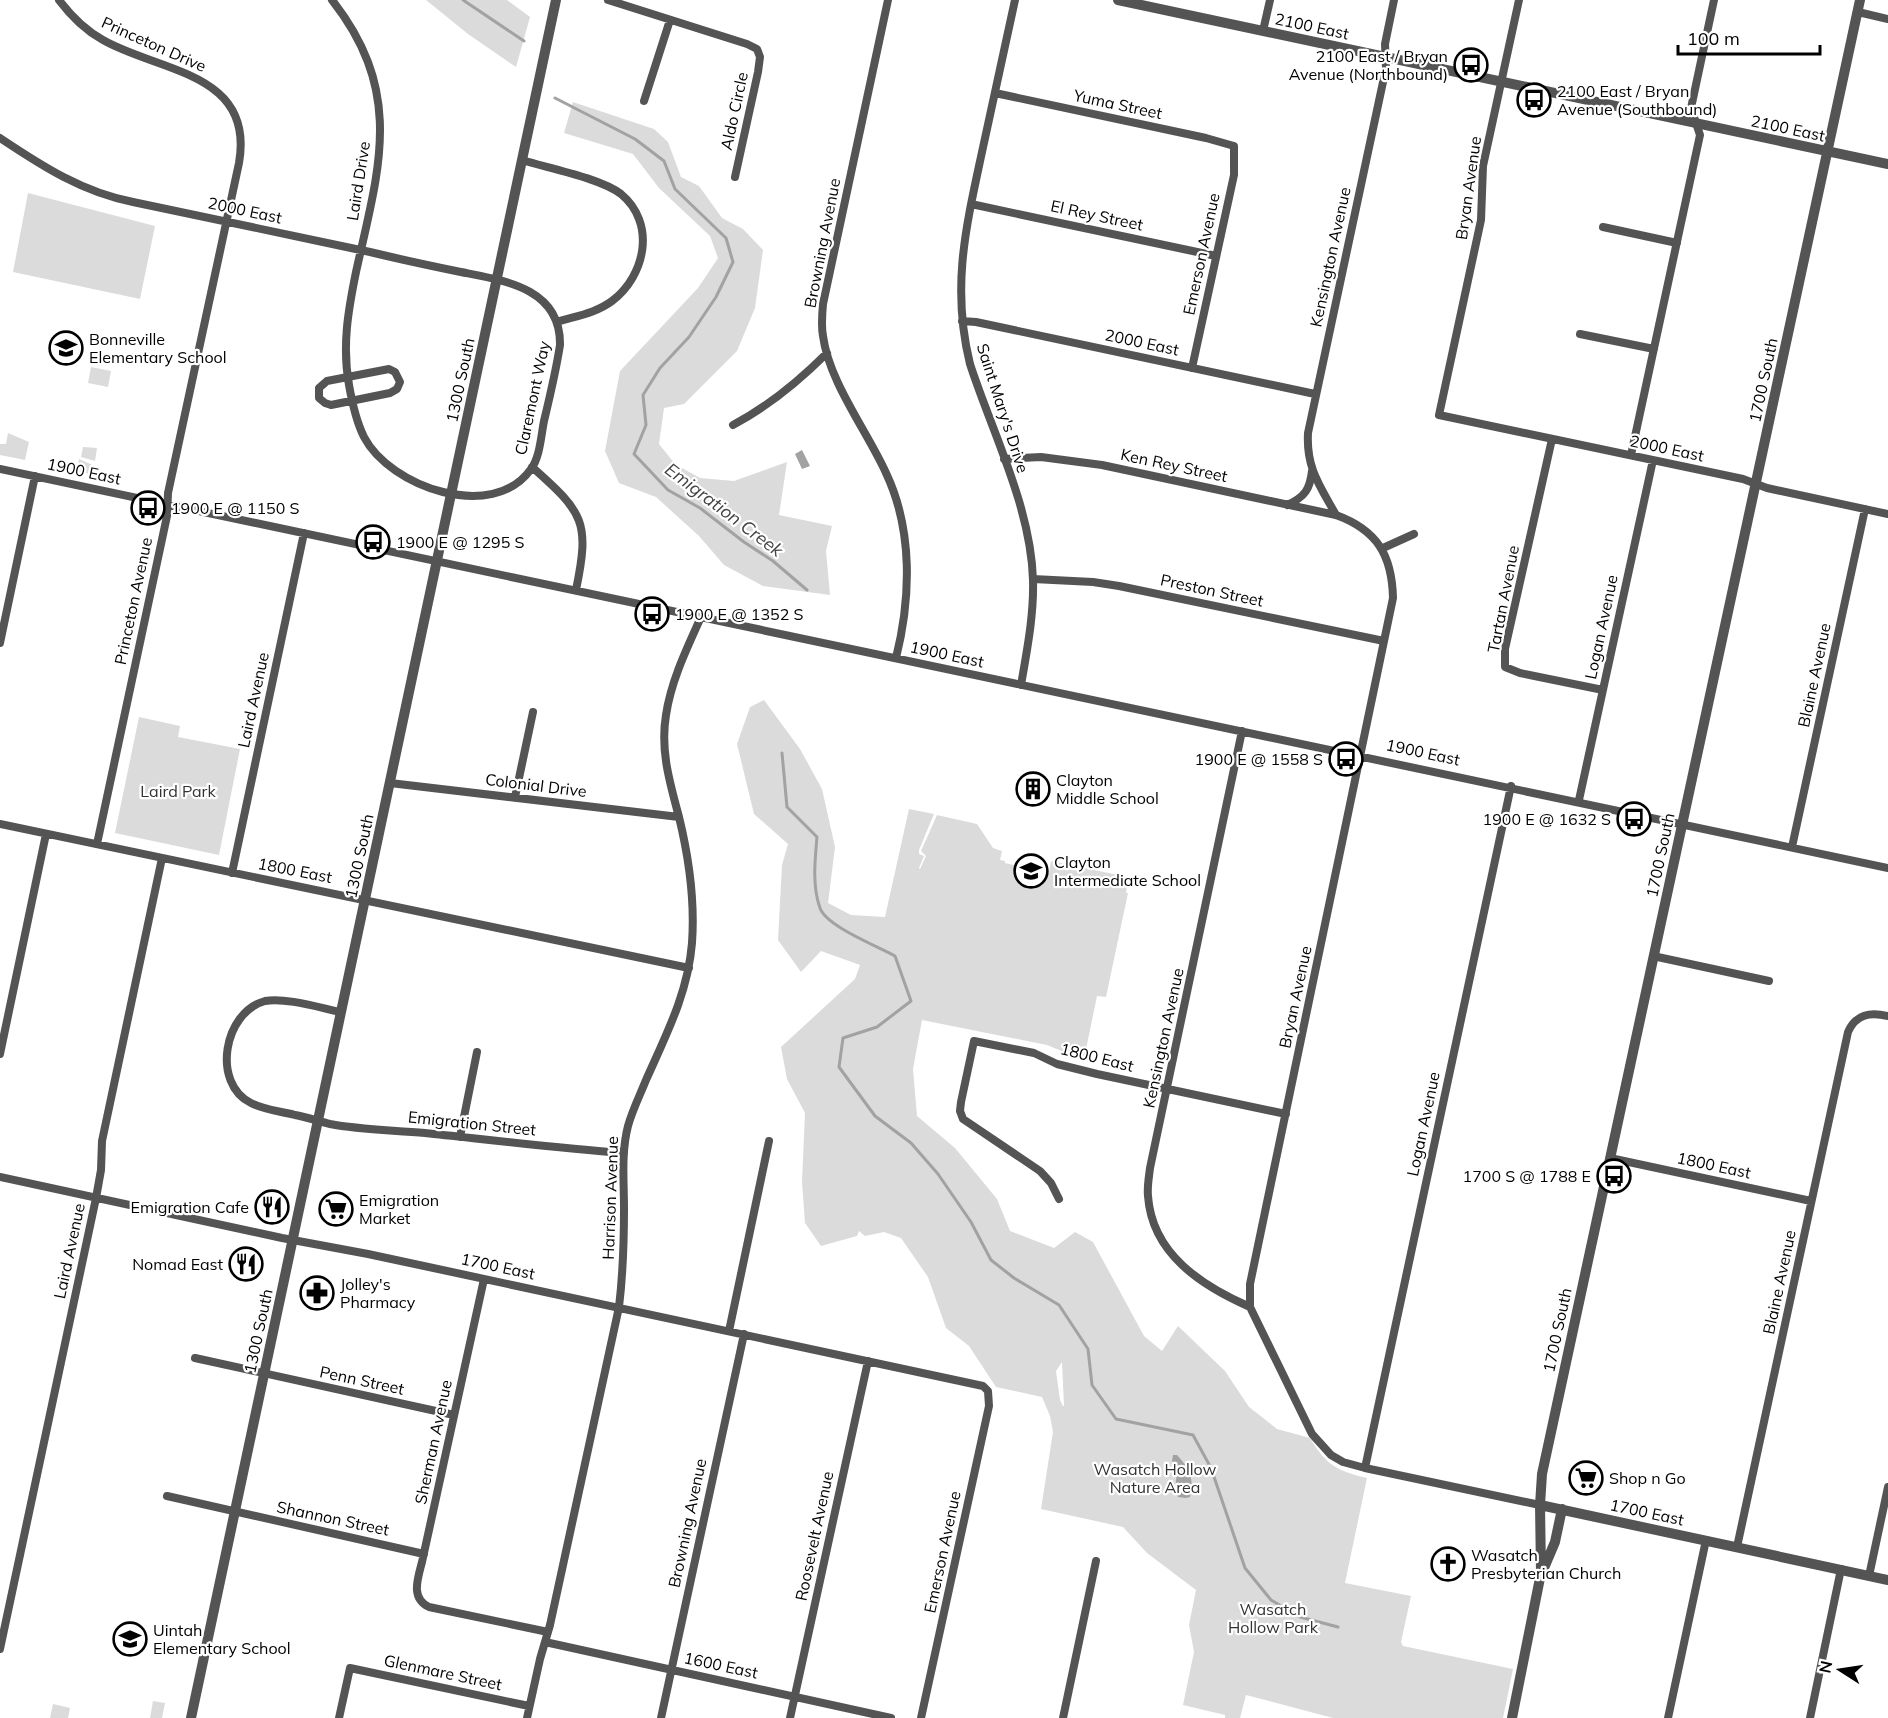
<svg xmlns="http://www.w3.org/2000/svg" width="1888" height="1718" font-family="Mulish,sans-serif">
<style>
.green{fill:#dbdbdb;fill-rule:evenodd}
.water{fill:#a2a2a2}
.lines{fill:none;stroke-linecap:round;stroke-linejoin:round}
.stream{stroke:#a2a2a2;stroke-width:3}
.minor{stroke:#545454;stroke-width:8}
.tertiary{stroke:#545454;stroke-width:10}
.labels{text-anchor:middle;stroke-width:4.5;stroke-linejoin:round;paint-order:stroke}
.street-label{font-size:16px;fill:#000;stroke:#fff}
.poi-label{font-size:16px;fill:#000;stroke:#fff;text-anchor:start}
.park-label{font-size:16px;fill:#323232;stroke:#fff}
.water-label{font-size:18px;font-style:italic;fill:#434343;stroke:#fff}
</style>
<rect width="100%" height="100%" fill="#fff"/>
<path class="green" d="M426,0H507L530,17L516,67L468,34Z
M573,102L654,129L668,142L681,177L699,186L722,218L743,229L763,250L755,308L737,351L684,404L664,408L659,444L675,464L700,478L734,481L787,462L779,515L832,526L826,551L830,595L763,586L724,565L699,536L656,497L619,483L605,451L620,371L698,288L718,258L710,236L659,188L633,154L564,133Z
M28,193L155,226L140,299L13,272Z
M91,367L111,371L108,387L88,383Z
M8,433L29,442L25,460L0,455V444H6Z
M83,447L97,448L95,461L81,457Z
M79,459L97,467L95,475L77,471Z
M764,700L800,749L822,789L835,847L828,903L851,915L885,917L909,809L934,814L919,850V854L924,856L919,868L920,869L926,856L921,851L937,815L977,824L993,848L1002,851L1000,860L1005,861V863L1049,873L1051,861L1118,875L1117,880L1124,881L1127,885L1126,893H1128L1106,997L1097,996L1084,1059L1076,1057L1047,1045L922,1020L913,1069L917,1116L955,1148L997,1199L1010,1231L1054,1248L1075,1232L1093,1242L1144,1336L1162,1351L1178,1326L1225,1371L1249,1407L1277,1429L1310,1438C1326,1465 1337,1471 1367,1478L1345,1583L1411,1596L1401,1642L1403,1646L1513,1669L1503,1718H1333L1246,1695L1240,1718H1225V1715L1183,1705L1194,1652L1189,1625L1196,1590L1147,1553L1123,1527L1041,1509L1053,1432L1050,1416L1042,1397L996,1387L969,1346L946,1328L928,1277L901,1238L884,1232L865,1236L859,1231L857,1236L821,1246L805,1223L802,1182L805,1113L787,1079L781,1047L855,979L860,965L821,951L801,972L778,940L782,865L788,844L754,814L737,744L750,707ZM1062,1362L1064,1406H1063L1060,1400L1056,1371Z
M139,717L180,726L178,737L240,749L219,855L115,833Z
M153,1701L165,1703L162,1718H150Z
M53,1704L70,1708L68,1718H50Z"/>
<path class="water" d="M802,450L810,466L802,469L795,454Z
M1173,1455H1177C1189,1468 1195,1479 1190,1497L1186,1498L1178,1497C1175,1489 1175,1479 1178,1472L1172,1461Z"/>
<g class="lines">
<path class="stream" d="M463,0L524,41
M555,98L635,139L664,161L675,189L726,238L733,262L716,297L689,337L660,368L643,395L646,425L634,454L668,490L700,508L744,542L773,561L807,590
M782,753L787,807L817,837C815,860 812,886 820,908C826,926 877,946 895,956L911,1001L877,1027L843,1038L839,1067L875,1116L911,1143L938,1174L971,1222L991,1260L1014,1278L1059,1305L1088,1349L1092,1385L1116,1419L1193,1435L1211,1468L1245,1568L1271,1600L1300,1617L1338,1627"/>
<path class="minor" d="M59,0C71,16 85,30 103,40C159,72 255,72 239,163L168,493L167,516L97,844
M608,0L747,44L757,49L760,57L758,72L735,177
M888,0L823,304C822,315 821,326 823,336C829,382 867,431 886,473C913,530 911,598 896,658
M1015,0C1004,51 993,101 982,152C966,227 951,287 970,364C992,432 1031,507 1033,580C1034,615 1027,650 1021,685
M1519,0L1483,166L1481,220L1439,415L1743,479L1767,488L1888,514
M1858,12L1888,19
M1263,31L1270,0
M995,93L1206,138L1234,146V175L1192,368
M644,101L670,20
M0,138C42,166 82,192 133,202L351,248L370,252C399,259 427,265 456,271C500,280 561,286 560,345C556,371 550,396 544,421C541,436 540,457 531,469C493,523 390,487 364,437C356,421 352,402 349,385C342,346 348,311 356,272C379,168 405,93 332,0
M522,160C548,168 600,178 621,194C656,223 646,275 612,301C596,313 576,316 557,322
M971,204L1216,256
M1603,227L1677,243
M962,321L976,322L1315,394
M1580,334L1654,349
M389,369L395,372L400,382L397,389L390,393L331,405L325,403L319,398V388L327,381Z
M733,425C769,406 798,382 827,353
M1552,439L1505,649V667L1520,673L1603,690
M1631,455L1700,135L1691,108L1714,0
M1004,459L1041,457L1102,465L1336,515C1377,530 1392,555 1393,598L1250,1284V1307L1312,1434L1331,1455L1343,1462L1365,1468L1540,1505
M532,467C584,513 590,522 576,590
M0,469C629,602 1259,732 1888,868
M1287,505C1305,497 1310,489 1312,471
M1336,515C1320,486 1306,468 1308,433L1386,68L1385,44L1394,0
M1383,548L1414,534
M1033,579L1093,582L1119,586L1384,641
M0,643L35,476
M1242,731L1150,1168C1149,1177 1147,1187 1148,1196C1152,1254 1202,1286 1250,1307
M390,783L679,817
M515,797L533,712
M1579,800L1653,460
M0,824L689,968
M1792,847L1865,509
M232,873L304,533
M1653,956L1769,981
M341,1012C321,1008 285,997 265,1001C224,1012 211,1083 251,1103C264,1110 280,1111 295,1115C306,1117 318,1121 330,1124C361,1130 394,1130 425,1133C491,1140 557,1148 624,1153
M0,1054L46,834
M460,1137L477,1052
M1610,1158L1811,1201
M0,1177L282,1238L368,1254L983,1386L988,1391L989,1406L921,1718
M1059,1199L1051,1183L1040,1171L963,1119L960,1111L961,1102L974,1041L1034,1053L1057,1064L1097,1074L1286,1114
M484,1279L422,1562C418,1578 410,1598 429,1607L548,1632
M729,1331L769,1141
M195,1358L454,1415
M1365,1468L1511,786
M167,1496L424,1554
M1737,1547L1848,1032C1856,1014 1870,1012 1888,1016
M1869,1576L1888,1487
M545,1642L891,1718
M0,1649L96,1198L101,1170L102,1141L162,858
M339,1718L350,1668L529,1706
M527,1718L540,1659L550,1625L619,1307C623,1274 624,1241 624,1208C624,1181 621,1153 628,1126C632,1111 640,1095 646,1080C666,1035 688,993 692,943C695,901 689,858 679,817C670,783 660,751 666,715C671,681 687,648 701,617
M661,1718L744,1334
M790,1718L868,1361
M1063,1718L1096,1561
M1668,1718L1706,1540
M1810,1718L1841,1569"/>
<path class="tertiary" d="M1118,0L1888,164
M1540,1505L1888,1580
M1544,1568L1555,1542L1562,1509
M191,1718L556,0
M1512,1718L1541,1573L1540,1505L1542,1474L1860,0"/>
</g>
<defs>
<symbol id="bus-ring" viewBox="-11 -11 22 22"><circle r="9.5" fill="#fff" stroke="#000" stroke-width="1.5"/><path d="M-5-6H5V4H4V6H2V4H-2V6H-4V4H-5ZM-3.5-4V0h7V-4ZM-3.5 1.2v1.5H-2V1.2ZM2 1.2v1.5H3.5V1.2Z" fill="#000"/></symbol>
<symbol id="school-ring" viewBox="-11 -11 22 22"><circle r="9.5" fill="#fff" stroke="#000" stroke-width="1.5"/><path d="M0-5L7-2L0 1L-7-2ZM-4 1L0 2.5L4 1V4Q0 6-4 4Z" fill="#000"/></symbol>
<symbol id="building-ring" viewBox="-11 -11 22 22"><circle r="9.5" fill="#fff" stroke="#000" stroke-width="1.5"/><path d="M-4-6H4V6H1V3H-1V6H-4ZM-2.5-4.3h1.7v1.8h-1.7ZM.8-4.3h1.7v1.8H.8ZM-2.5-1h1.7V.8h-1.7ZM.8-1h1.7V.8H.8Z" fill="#000"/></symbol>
<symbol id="restaurant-ring" viewBox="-11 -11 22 22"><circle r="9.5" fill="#fff" stroke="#000" stroke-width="1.5"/><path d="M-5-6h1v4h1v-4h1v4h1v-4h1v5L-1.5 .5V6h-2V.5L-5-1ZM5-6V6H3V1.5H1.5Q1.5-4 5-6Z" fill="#000"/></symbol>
<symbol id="supermarket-ring" viewBox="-11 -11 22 22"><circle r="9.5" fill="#fff" stroke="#000" stroke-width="1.5"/><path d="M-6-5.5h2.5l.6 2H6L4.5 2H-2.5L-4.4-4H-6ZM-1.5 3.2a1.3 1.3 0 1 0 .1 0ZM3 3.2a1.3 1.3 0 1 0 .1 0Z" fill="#000"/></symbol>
<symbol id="pharmacy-ring" viewBox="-11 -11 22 22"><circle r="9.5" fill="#fff" stroke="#000" stroke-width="1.5"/><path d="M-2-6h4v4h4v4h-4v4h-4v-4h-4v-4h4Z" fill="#000"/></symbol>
<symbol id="church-ring" viewBox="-11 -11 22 22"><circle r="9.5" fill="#fff" stroke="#000" stroke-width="1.5"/><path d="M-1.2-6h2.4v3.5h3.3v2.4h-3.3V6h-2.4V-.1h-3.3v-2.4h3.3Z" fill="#000"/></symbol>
</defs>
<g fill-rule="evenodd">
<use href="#bus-ring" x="1452" y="46" width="38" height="38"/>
<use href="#bus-ring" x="1515" y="81" width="38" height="38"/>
<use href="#school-ring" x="47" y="329" width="38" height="38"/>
<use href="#bus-ring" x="129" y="489" width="38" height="38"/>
<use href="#bus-ring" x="354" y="523" width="38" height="38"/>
<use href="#bus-ring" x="633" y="595" width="38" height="38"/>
<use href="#bus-ring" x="1327" y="740" width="38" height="38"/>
<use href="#building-ring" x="1014" y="770" width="38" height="38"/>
<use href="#bus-ring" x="1615" y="800" width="38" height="38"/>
<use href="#school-ring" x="1012" y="852" width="38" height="38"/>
<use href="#bus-ring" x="1595" y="1157" width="38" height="38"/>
<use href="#restaurant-ring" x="253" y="1188" width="38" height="38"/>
<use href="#supermarket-ring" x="317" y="1190" width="38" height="38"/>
<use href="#restaurant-ring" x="227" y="1245" width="38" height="38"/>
<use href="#pharmacy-ring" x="298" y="1274" width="38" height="38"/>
<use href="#supermarket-ring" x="1567" y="1459" width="38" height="38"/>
<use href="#church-ring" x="1429" y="1545" width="38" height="38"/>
<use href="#school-ring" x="111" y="1620" width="38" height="38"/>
</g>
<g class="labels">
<g class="street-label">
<text transform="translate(1312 26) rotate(12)" y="6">2100 East</text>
<text transform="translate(154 44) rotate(24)" y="6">Princeton Drive</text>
<text transform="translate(1118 104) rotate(12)" y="6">Yuma Street</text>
<text transform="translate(734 111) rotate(-78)" y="6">Aldo Circle</text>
<text transform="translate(1788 128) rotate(12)" y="6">2100 East</text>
<text transform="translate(358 181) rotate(-81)" y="6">Laird Drive</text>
<text transform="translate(1468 188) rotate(-82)" y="6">Bryan Avenue</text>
<text transform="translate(245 210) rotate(12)" y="6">2000 East</text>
<text transform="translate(1097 215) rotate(12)" y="6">El Rey Street</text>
<text transform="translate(822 243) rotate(-79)" y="6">Browning Avenue</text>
<text transform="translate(1201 254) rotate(-78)" y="6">Emerson Avenue</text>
<text transform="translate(1330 257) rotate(-78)" y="6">Kensington Avenue</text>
<text transform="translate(1142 342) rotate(12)" y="6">2000 East</text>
<text transform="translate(460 380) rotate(-78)" y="6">1300 South</text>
<text transform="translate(1763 380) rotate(-78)" y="6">1700 South</text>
<text transform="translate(532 398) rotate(-78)" y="6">Claremont Way</text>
<text transform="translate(1003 408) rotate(72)" y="6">Saint Mary's Drive</text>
<text transform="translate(1667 448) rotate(12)" y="6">2000 East</text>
<text transform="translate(1174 465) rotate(12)" y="6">Ken Rey Street</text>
<text transform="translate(84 471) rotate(12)" y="6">1900 East</text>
<text transform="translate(1212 590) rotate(12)" y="6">Preston Street</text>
<text transform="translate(1503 599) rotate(-79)" y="6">Tartan Avenue</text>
<text transform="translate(133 601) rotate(-78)" y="6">Princeton Avenue</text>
<text transform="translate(1601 627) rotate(-78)" y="6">Logan Avenue</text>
<text transform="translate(947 654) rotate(12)" y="6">1900 East</text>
<text transform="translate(1814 675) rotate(-78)" y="6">Blaine Avenue</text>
<text transform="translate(253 700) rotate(-78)" y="6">Laird Avenue</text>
<text transform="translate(1423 752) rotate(12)" y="6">1900 East</text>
<text transform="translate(536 785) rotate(7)" y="6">Colonial Drive</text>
<text transform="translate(1660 855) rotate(-78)" y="6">1700 South</text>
<text transform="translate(359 856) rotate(-78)" y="6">1300 South</text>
<text transform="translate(295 870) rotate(11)" y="6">1800 East</text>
<text transform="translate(1295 997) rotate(-78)" y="6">Bryan Avenue</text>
<text transform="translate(1163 1038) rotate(-78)" y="6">Kensington Avenue</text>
<text transform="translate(1097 1057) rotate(14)" y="6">1800 East</text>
<text transform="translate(472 1123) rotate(6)" y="6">Emigration Street</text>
<text transform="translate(1423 1124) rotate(-78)" y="6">Logan Avenue</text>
<text transform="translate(1714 1165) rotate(12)" y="6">1800 East</text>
<text transform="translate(610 1198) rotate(-88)" y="6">Harrison Avenue</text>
<text transform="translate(69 1251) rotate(-78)" y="6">Laird Avenue</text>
<text transform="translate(498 1266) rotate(12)" y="6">1700 East</text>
<text transform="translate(1779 1282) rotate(-78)" y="6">Blaine Avenue</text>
<text transform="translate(1557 1330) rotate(-78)" y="6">1700 South</text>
<text transform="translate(258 1331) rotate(-78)" y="6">1300 South</text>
<text transform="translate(362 1380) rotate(12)" y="6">Penn Street</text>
<text transform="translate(433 1442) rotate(-78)" y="6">Sherman Avenue</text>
<text transform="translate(1647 1512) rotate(12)" y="6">1700 East</text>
<text transform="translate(333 1518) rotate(12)" y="6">Shannon Street</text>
<text transform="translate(687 1523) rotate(-78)" y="6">Browning Avenue</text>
<text transform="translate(814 1536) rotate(-78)" y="6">Roosevelt Avenue</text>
<text transform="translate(942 1552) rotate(-78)" y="6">Emerson Avenue</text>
<text transform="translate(721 1665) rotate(12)" y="6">1600 East</text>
<text transform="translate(443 1672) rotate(12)" y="6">Glenmare Street</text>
</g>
<g class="poi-label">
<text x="1448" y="62" text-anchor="end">2100 East / Bryan<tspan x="1448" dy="18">Avenue (Northbound)</tspan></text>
<text x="1557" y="97">2100 East / Bryan<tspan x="1557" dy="18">Avenue (Southbound)</tspan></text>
<text x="89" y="345">Bonneville<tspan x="89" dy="18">Elementary School</tspan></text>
<text x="171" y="514">1900 E @ 1150 S</text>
<text x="396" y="548">1900 E @ 1295 S</text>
<text x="675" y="620">1900 E @ 1352 S</text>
<text x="1323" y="765" text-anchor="end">1900 E @ 1558 S</text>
<text x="1056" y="786">Clayton<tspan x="1056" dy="18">Middle School</tspan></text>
<text x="1611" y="825" text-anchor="end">1900 E @ 1632 S</text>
<text x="1054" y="868">Clayton<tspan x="1054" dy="18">Intermediate School</tspan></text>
<text x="1591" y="1182" text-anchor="end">1700 S @ 1788 E</text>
<text x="359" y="1206">Emigration<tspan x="359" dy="18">Market</tspan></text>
<text x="249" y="1213" text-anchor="end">Emigration Cafe</text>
<text x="223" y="1270" text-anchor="end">Nomad East</text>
<text x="340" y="1290">Jolley's<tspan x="340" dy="18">Pharmacy</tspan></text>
<text x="1609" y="1484">Shop n Go</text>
<text x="1471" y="1561">Wasatch<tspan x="1471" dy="18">Presbyterian Church</tspan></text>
<text x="153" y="1636">Uintah<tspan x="153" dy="18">Elementary School</tspan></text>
</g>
<g class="park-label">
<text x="178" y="797">Laird Park</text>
<text x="1155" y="1475">Wasatch Hollow<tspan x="1155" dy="18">Nature Area</tspan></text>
<text x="1273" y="1615">Wasatch<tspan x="1273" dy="18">Hollow Park</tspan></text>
</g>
<g class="water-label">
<text transform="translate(724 510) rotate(37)" y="6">Emigration Creek</text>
</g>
</g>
<g transform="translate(1840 1670) rotate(282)" stroke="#ffffff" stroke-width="4.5" paint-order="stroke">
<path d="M0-4.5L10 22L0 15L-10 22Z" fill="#000000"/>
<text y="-9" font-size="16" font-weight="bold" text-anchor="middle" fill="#000000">N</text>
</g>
<path d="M1678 45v9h142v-9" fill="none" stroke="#000000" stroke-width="3"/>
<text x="1687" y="45" font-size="18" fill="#000000" stroke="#ffffff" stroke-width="4.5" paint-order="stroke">100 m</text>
</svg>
